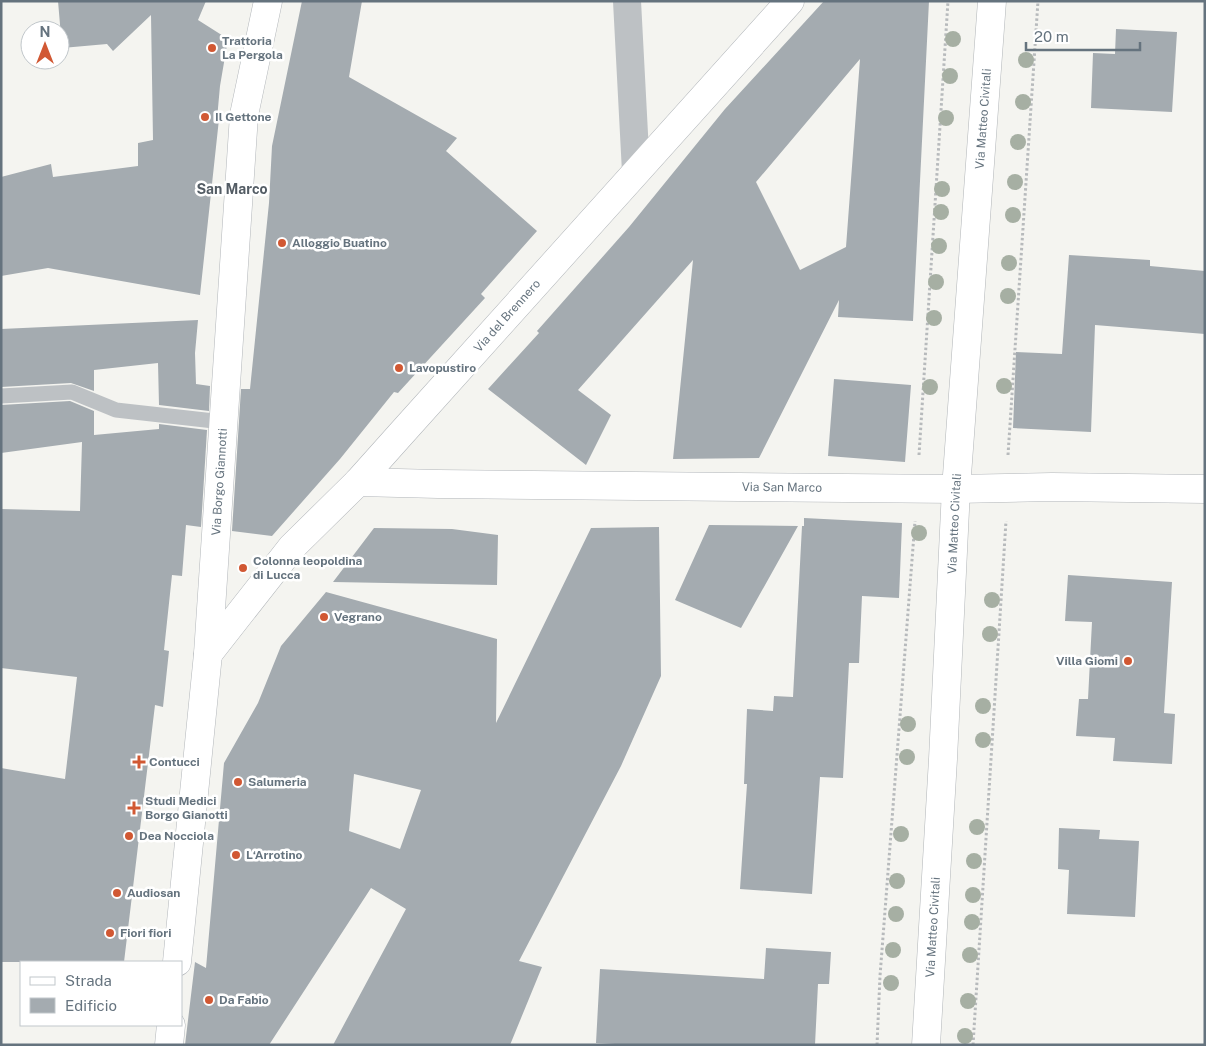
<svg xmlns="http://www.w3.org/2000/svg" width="1206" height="1046" font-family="'Public Sans',sans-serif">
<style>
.building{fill:#a4abb0;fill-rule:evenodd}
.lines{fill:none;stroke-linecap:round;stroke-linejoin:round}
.secondary-casing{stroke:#b2b6ba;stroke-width:29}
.primary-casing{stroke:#b1b5b8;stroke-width:29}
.path{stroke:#b7babc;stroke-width:3;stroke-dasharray:2.5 2.5;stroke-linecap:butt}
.lane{stroke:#bdc1c4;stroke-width:15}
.street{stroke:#bdc1c4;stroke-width:28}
.secondary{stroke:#fff;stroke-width:28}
.primary{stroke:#fff;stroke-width:28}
.tree{fill:#a6afa3}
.poi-dot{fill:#d15833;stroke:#fff;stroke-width:2}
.labels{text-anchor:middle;stroke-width:5;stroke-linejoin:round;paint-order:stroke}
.poi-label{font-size:12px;font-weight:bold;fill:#65737e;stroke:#fff;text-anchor:start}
.street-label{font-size:12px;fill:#65737e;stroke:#fff}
.neighbourhood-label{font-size:14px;font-weight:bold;fill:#535c64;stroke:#fff}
</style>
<rect width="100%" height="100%" fill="#f4f4f0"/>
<path class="building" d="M58,1H206L198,20L228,39L220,86L217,119H219L200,295L48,268L1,276V177L51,164L53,177L138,166V143L153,140L151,15L113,51L107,44L62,48Z
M302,1H362L349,77L457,138L446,151L537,231L481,294L485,298L398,393L394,392L340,459L272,536L232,531L241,389H250L269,203L272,146Z
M824,1H929L913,321L838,317L839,300L759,458L673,459L693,260L578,390L611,415L586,465L488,389L539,333L537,331L629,227L725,109ZM860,59L846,247L800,270L756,182Z
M1116,29L1177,32L1172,112L1091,108L1093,53L1115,54Z
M1069,255L1150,260V266L1205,271V334L1095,325L1091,432L1013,428L1016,352L1062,354Z
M198,320L195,353L196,384L210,386L209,411L159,405L158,363L94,370V391L71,383L1,387V329Z
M834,379L911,385L905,462L828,456Z
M70,401L94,411V435L159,429V424L207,430L201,527L186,525L182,576L172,575L164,650L169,651L163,707L155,705L124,962H1V768L65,779L77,677L1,668V509L80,511L82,442L1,453V405Z
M804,518L902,523L899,598L862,596L859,663H849L843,778L820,777L812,894L740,889L747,784H744L747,709L773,711L774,696L793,697L802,526H804Z
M709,525L798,526L741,628L675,600Z
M659,527L661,676L621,766L519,961L542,967L510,1045H333L406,909L371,888L269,1045H185L195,962L206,968L224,763L258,703L281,646L326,592L497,639L496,723L591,528ZM354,774L421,790L400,849L349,831Z
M374,528L452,529L498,535L497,585L333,582Z
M1068,575L1172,582L1164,713L1175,714L1172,764L1113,761L1115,738L1076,736L1079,699H1088L1092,622L1065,621Z
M1059,828L1100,830L1099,839L1139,841L1135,917L1067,914L1069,870L1058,869Z
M766,948L831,952L829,984H818L815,1045H634L596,1043L600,969L764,979Z"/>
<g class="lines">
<defs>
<g id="secondary">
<path id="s1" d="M358,482L438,484L956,489L1052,487L1205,489"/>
<path id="s2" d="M208,654L292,547L358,482L400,435L790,1"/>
<path id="s3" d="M177,962L208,654L244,115L268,1"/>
<path d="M169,1045L171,1025"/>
</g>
<g id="primary">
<path id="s4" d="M926,1045L943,759L956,489L992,1"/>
</g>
</defs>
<use href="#secondary" class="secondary-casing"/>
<use href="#primary" class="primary-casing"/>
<path class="path" d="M919,455L948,1
M1008,455L1038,1
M877,1045L880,976L915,521
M973,1045L1006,521"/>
<path class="lane" d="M1,396L72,392L116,410L223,422"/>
<path class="street" d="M627,1L636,172"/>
<use href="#secondary" class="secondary"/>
<use href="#primary" class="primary"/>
</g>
<g class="tree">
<circle cx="953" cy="39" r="8"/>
<circle cx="1026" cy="60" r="8"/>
<circle cx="950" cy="76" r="8"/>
<circle cx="1023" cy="102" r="8"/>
<circle cx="946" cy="118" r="8"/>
<circle cx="1018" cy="142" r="8"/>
<circle cx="1015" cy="182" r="8"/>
<circle cx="942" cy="189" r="8"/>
<circle cx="941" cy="212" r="8"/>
<circle cx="1013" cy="215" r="8"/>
<circle cx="939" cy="246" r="8"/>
<circle cx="1009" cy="263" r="8"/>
<circle cx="936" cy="282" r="8"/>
<circle cx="1008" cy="296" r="8"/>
<circle cx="934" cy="318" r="8"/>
<circle cx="1004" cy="386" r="8"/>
<circle cx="930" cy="387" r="8"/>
<circle cx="919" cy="533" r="8"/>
<circle cx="992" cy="600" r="8"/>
<circle cx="990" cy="634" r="8"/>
<circle cx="983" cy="706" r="8"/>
<circle cx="908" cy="724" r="8"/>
<circle cx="983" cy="740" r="8"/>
<circle cx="907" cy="757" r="8"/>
<circle cx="977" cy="827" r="8"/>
<circle cx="901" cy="834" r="8"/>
<circle cx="974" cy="861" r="8"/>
<circle cx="897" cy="881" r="8"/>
<circle cx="973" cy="895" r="8"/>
<circle cx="896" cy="914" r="8"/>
<circle cx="972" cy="922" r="8"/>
<circle cx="893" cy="950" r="8"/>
<circle cx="970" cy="955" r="8"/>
<circle cx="891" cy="983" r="8"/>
<circle cx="968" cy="1001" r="8"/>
<circle cx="965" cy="1036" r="8"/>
</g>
<g class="poi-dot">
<circle cx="212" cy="48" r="5"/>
<circle cx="205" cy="117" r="5"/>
<circle cx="282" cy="243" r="5"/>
<circle cx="399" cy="368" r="5"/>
<circle cx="243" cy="568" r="5"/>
<circle cx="324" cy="617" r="5"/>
<circle cx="1128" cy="661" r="5"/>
<path d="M136.5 754.5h5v5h5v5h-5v5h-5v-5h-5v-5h5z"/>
<circle cx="238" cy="782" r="5"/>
<path d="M131.5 800.5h5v5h5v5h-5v5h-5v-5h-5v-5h5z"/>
<circle cx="129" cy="836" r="5"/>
<circle cx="236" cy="855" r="5"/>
<circle cx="117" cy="893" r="5"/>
<circle cx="110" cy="933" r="5"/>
<circle cx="209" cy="1000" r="5"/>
</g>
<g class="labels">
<g class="poi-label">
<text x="222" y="45">Trattoria<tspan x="222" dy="14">La Pergola</tspan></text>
<text x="215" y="121">Il Gettone</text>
<text x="292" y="247">Alloggio Buatino</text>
<text x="409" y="372">Lavopustiro</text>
<text x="253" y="565">Colonna leopoldina<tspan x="253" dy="14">di Lucca</tspan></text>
<text x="334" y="621">Vegrano</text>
<text x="1118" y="665" text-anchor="end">Villa Giomi</text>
<text x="149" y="766">Contucci</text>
<text x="248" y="786">Salumeria</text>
<text x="145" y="805">Studi Medici<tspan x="145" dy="14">Borgo Gianotti</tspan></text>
<text x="139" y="840">Dea Nocciola</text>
<text x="246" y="859">L‘Arrotino</text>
<text x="127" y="897">Audiosan</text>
<text x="120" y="937">Fiori fiori</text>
<text x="219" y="1004">Da Fabio</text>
</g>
<g class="street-label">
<text dy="4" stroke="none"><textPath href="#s4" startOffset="928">Via Matteo Civitali</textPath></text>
<text dy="4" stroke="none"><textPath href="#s2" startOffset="452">Via del Brennero</textPath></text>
<text dy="4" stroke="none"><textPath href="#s3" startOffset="482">Via Borgo Giannotti</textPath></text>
<text dy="4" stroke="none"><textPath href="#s1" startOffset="424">Via San Marco</textPath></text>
<text dy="4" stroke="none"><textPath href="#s4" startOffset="522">Via Matteo Civitali</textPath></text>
<text dy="4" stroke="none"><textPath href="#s4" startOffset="118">Via Matteo Civitali</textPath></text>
</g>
<g class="neighbourhood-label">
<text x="232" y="194">San Marco</text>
</g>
</g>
<rect width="1206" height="1046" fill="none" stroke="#65737e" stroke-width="5"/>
<rect x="20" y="961" width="162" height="65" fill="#ffffff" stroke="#c1c7cb"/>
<rect x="30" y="977" width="25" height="8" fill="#ffffff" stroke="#c1c7cb"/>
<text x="65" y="986" font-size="15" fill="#65737e">Strada</text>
<rect x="30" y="998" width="25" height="15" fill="#a4abb0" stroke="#c1c7cb"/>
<text x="65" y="1011" font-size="15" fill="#65737e">Edificio</text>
<g transform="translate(45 45)"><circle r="24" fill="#ffffff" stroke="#c1c7cb"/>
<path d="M0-4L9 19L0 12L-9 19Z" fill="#d15833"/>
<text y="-8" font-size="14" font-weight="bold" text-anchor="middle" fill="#65737e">N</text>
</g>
<path d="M1026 42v8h114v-8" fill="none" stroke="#65737e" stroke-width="2.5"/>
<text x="1034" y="42" font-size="15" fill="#65737e" stroke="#ffffff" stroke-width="4" paint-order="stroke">20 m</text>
</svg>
